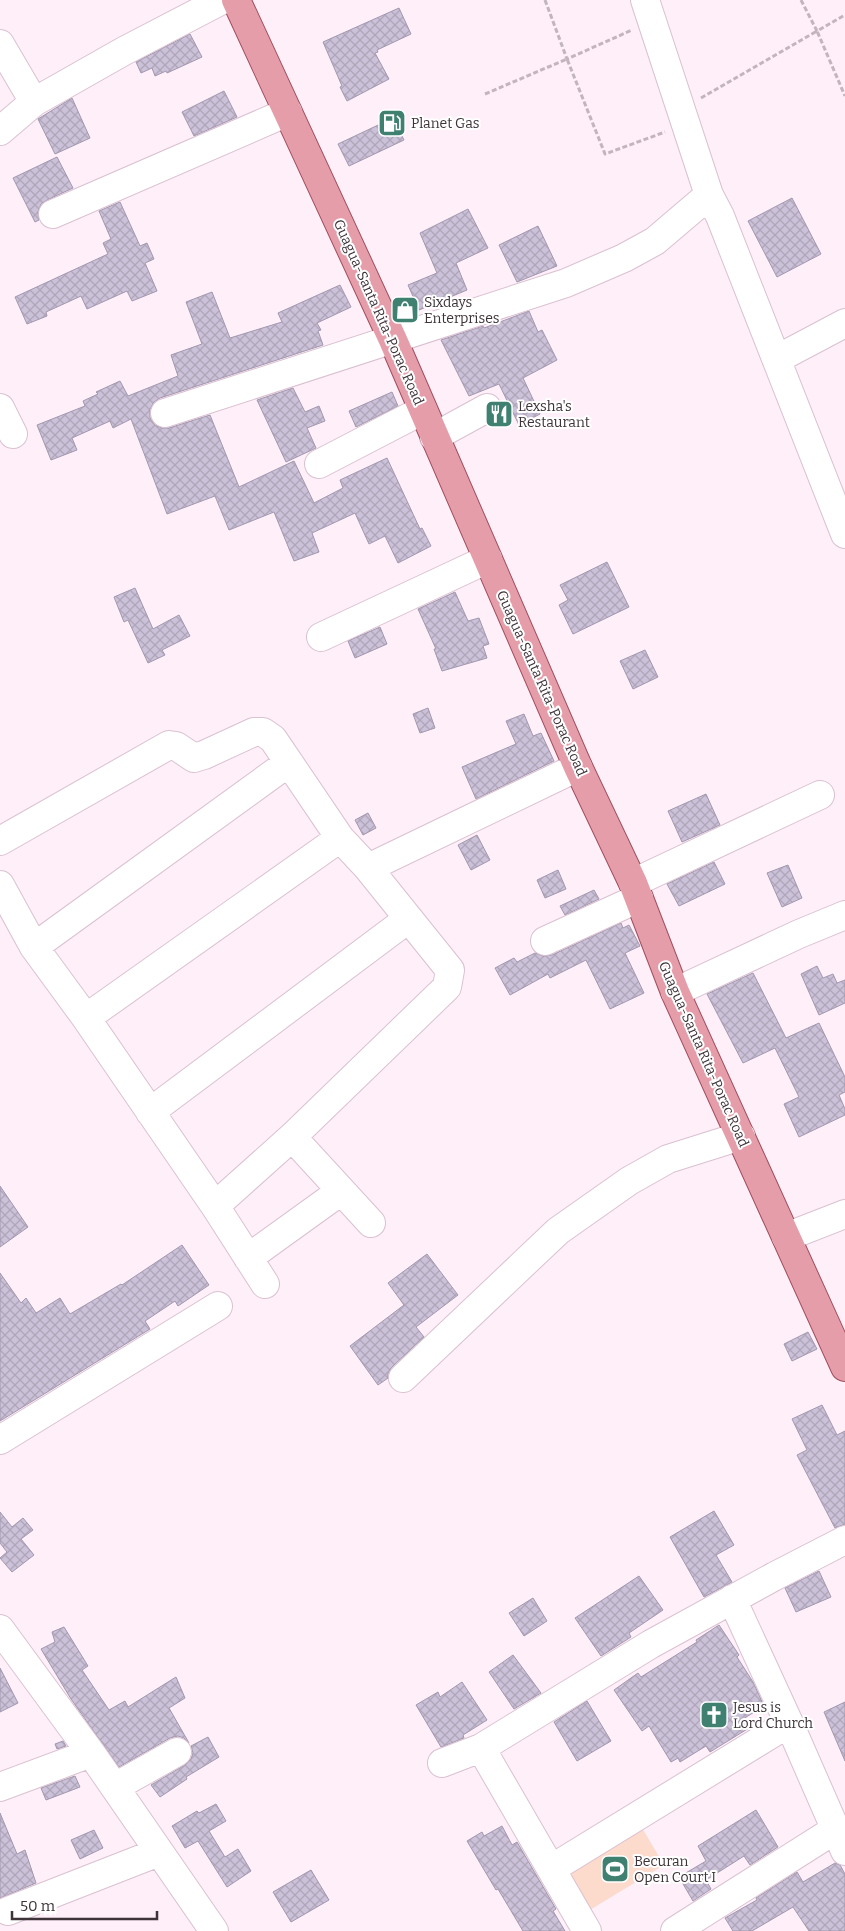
<svg xmlns="http://www.w3.org/2000/svg" width="845" height="1931" font-family="Bitter,serif">
<style>
.garden{fill:#fcdacc}
.building{fill:url(#building-cross-hatch);stroke:#a298af}
.lines{fill:none;stroke-linecap:round;stroke-linejoin:round}
.minor-casing{stroke:#dac1d1;stroke-width:30}
.major-casing{stroke:#a04e5e;stroke-width:30}
.path{stroke:#c3b5bd;stroke-width:3;stroke-dasharray:5 2.5;stroke-linecap:butt}
.minor{stroke:#fff;stroke-width:28}
.major{stroke:#e69daa;stroke-width:28}
.labels{text-anchor:middle;stroke-width:4;stroke-linejoin:round;paint-order:stroke}
.poi-label{font-size:14px;fill:#3d3339;stroke:#fff;text-anchor:start}
.street-label{font-size:14px;fill:#3d3339;stroke:#fff}
</style>
<defs>
<pattern id="building-cross-hatch" width="8" height="8" patternUnits="userSpaceOnUse" patternTransform="scale(1.25)"><rect width="8" height="8" fill="#cbc1d8"/><path d="M0 0l8 8M0 8l8-8" fill="none" stroke="#afa6ba"/></pattern>
</defs>
<rect width="100%" height="100%" fill="#feeff8"/>
<path class="garden" d="M642,1828L664,1865L588,1911L565,1873Z"/>
<path class="building" d="M399,8L411,34L377,50L378,52L375,53L389,79L347,101L340,87L342,86L323,42Z
M190,34L202,57L167,73L166,71L155,76L152,68L141,73L136,62Z
M224,91L237,117L194,136L182,112Z
M72,98L90,138L55,154L38,119Z
M393,118L404,140L349,166L338,144Z
M57,157L73,188L47,200L41,204L38,212L39,220L35,222L13,178Z
M792,198L821,254L777,277L748,221Z
M120,202L140,246L147,243L154,259L145,263L157,291L132,301L127,291L87,309L81,296L46,312L47,316L27,324L15,297L108,254L103,243L111,239L99,211Z
M468,209L488,248L456,263L467,290L419,310L408,285L437,273L420,233Z
M538,226L557,266L517,282L499,245Z
M340,285L351,307L317,323L321,330L318,331L323,345L160,398L154,402L150,409V418L155,425L162,428H169L210,415L239,487L294,461L314,503L343,488L340,480L387,458L420,529L422,528L431,546L398,563L385,536L369,544L355,513L312,533L319,552L294,561L274,512L229,530L215,496L167,514L131,419L113,428L110,421L72,438L77,450L51,460L37,425L85,406L83,401L98,394L96,392L120,381L128,396L178,376L171,355L202,344L186,302L212,292L230,338L282,322L278,313Z
M410,299L417,315L402,320L396,305Z
M529,311L538,332L542,330L557,360L523,378L540,414L519,425L499,384L469,396L441,340L483,326L484,328Z
M293,388L305,412L319,406L325,421L307,428L316,448L286,462L257,400Z
M392,392L398,406L356,427L349,411Z
M607,562L629,607L573,634L559,605L568,600L560,585Z
M135,588L153,629L179,615L190,636L162,650L165,655L148,663L128,620L124,622L114,597Z
M455,592L468,621L479,618L489,644L483,646L487,658L442,671L434,649H436L418,609Z
M380,627L387,644L355,658L348,641Z
M645,650L658,677L633,689L620,661Z
M428,708L435,728L420,733L413,714Z
M524,714L533,736L541,733L554,761L476,799L462,767L516,744L506,721Z
M706,794L720,825L682,842L668,811Z
M368,813L376,828L363,835L355,820Z
M477,835L490,860L471,870L458,845Z
M714,862L725,884L679,906L667,884Z
M788,865L802,898L782,907L767,873Z
M558,870L566,889L545,898L537,880Z
M594,890L599,899L565,915L560,906Z
M621,923L623,928L629,925L640,946L625,953L644,993L610,1009L586,960L550,978L548,974L510,995L495,968L514,958L517,962L535,953L543,956L552,955Z
M817,966L823,978L833,974L837,983L845,980V1003L819,1015L801,974Z
M753,973L786,1038L819,1023L845,1077V1092L839,1095L845,1109V1115L799,1137L784,1104L799,1097L775,1048L743,1063L707,994Z
M0,1186L28,1227L0,1247Z
M182,1245L209,1285L178,1306L175,1301L145,1321L150,1329L0,1421V1273L21,1303L26,1298L36,1313L60,1298L70,1314L121,1284L122,1285Z
M427,1254L458,1295L416,1327L424,1337L392,1367L388,1373V1378L378,1385L350,1346L404,1305L388,1283Z
M808,1332L817,1349L792,1361L784,1344Z
M822,1405L837,1435L845,1431V1524L835,1528L797,1455L807,1450L792,1419Z
M714,1511L734,1545L716,1555L732,1582L704,1597L670,1537Z
M0,1512L12,1527L23,1518L33,1530L21,1539L34,1555L12,1572L0,1558L7,1552L0,1543Z
M819,1571L831,1597L796,1612L785,1588Z
M639,1576L663,1610L629,1633L631,1637L601,1656L575,1618Z
M533,1598L547,1621L524,1636L509,1613Z
M719,1625L739,1655L737,1657L753,1682L764,1706L743,1719L749,1728L710,1752L706,1746L680,1762L678,1758L671,1762L649,1726L642,1731L614,1690L638,1673L641,1677L697,1642L696,1640Z
M64,1627L88,1666L82,1670L109,1710L125,1701L128,1707L176,1677L185,1698L169,1708L189,1743L184,1738L178,1736L170,1738L119,1767L71,1699L41,1649L55,1642L52,1632Z
M513,1655L541,1693L514,1709L489,1672Z
M0,1668L18,1703L0,1712Z
M462,1682L487,1720L463,1735L464,1738L441,1747L416,1705L438,1692L440,1697Z
M587,1701L611,1741L577,1761L554,1722Z
M845,1702V1761L824,1712Z
M208,1737L219,1757L186,1777L187,1779L160,1797L151,1785L185,1765L191,1759L193,1753L191,1746Z
M63,1741L66,1746L57,1749L55,1744Z
M75,1776L80,1787L46,1800L41,1788Z
M216,1804L226,1821L209,1831L225,1857L238,1849L251,1871L227,1887L198,1841L185,1848L172,1826L197,1811L199,1813Z
M756,1810L778,1847L750,1865L744,1856L706,1880L711,1889L693,1901L679,1877L706,1861L698,1846Z
M0,1813L17,1854L25,1850L36,1883L0,1898Z
M502,1826L512,1845L517,1842L556,1909L553,1911L565,1931H523L498,1889L496,1890L467,1841L482,1832L484,1836Z
M94,1830L103,1848L80,1859L71,1840Z
M835,1863L840,1865L845,1874V1931H809L793,1907L752,1931H733L725,1918L757,1900L756,1898L797,1872L803,1882Z
M311,1870L329,1900L291,1922L273,1892Z"/>
<g class="lines">
<defs>
<path id="minor" d="M645,0L709,195L720,216L845,534
M0,44L34,102
M0,131L34,102L124,51L222,0
M53,214L288,112
M777,359L845,323
M0,408L13,434
M165,413L566,283L624,258L655,241L709,195
M434,437L487,408
M319,464L423,410
M321,637L488,559
M0,841L169,745L176,746L194,758L204,755L254,732H263L273,739L340,838L368,868L450,970L447,987L292,1137L215,1206
M368,868L578,767
M633,883L820,795
M0,885L34,947L86,1018L215,1206L265,1284
M545,941L639,898
M34,947L288,763
M675,992L799,934L845,915
M86,1018L340,838
M150,1112L408,919
M292,1137L371,1223
M786,1237L845,1214
M248,1258L341,1191
M403,1378L558,1231L629,1181L668,1159L741,1136
M0,1440L218,1306
M732,1599L789,1723L845,1851
M0,1629L91,1753L214,1931
M481,1748L587,1931
M442,1763L481,1748L651,1644L775,1576L845,1540
M0,1787L91,1753
M115,1787L177,1752
M551,1869L789,1723
M8,1911L159,1852
M675,1931L836,1829"/>
<path id="major" d="M236,0L393,340L578,767L633,883L675,992L845,1367"/>
</defs>
<use href="#minor" class="minor-casing"/>
<use href="#major" class="major-casing"/>
<path class="path" d="M545,0L567,59L632,30
M801,0L817,31L845,15
M485,94L567,59L605,154L665,132
M701,98L817,31L845,96"/>
<use href="#minor" class="minor"/>
<use href="#major" class="major"/>
</g>
<defs>
<symbol id="fuel-square" viewBox="-11 -11 22 22"><rect x="-9" y="-9" width="18" height="18" rx="4" fill="#3f8071" stroke="#fff"/><path d="M-5.5-6h7V0h2V4h1.3V-2.5L3-4.5l.8-.8L6-3V5H2.5V1h-1V6h-7ZM-4.2-4.7v3.2H.2V-4.7Z" fill="#fff"/></symbol>
<symbol id="shop-square" viewBox="-11 -11 22 22"><rect x="-9" y="-9" width="18" height="18" rx="4" fill="#3f8071" stroke="#fff"/><path d="M-5-2.5h2.3a2.7 3.5 0 0 1 5.4 0H5L5.5 6h-11ZM-1.5-2.5h3a1.5 2.3 0 0 0-3 0Z" fill="#fff"/></symbol>
<symbol id="restaurant-square" viewBox="-11 -11 22 22"><rect x="-9" y="-9" width="18" height="18" rx="4" fill="#3f8071" stroke="#fff"/><path d="M-5-6h1v4h1v-4h1v4h1v-4h1v5L-1.5 .5V6h-2V.5L-5-1ZM5-6V6H3V1.5H1.5Q1.5-4 5-6Z" fill="#fff"/></symbol>
<symbol id="church-square" viewBox="-11 -11 22 22"><rect x="-9" y="-9" width="18" height="18" rx="4" fill="#3f8071" stroke="#fff"/><path d="M-1.2-6h2.4v3.5h3.3v2.4h-3.3V6h-2.4V-.1h-3.3v-2.4h3.3Z" fill="#fff"/></symbol>
<symbol id="stadium-square" viewBox="-11 -11 22 22"><rect x="-9" y="-9" width="18" height="18" rx="4" fill="#3f8071" stroke="#fff"/><path d="M0-5a6.5 5 0 1 0 0 10a6.5 5 0 1 0 0-10ZM-3.5-1.8h7v3.6h-7Z" fill="#fff"/></symbol>
</defs>
<g fill-rule="evenodd">
<use href="#fuel-square" x="376" y="107" width="32" height="32"/>
<use href="#shop-square" x="389" y="294" width="32" height="32"/>
<use href="#restaurant-square" x="483" y="398" width="32" height="32"/>
<use href="#church-square" x="698" y="1699" width="32" height="32"/>
<use href="#stadium-square" x="599" y="1853" width="32" height="32"/>
</g>
<g class="labels">
<g class="poi-label">
<text x="411" y="128">Planet Gas</text>
<text x="424" y="307">Sixdays<tspan x="424" dy="16">Enterprises</tspan></text>
<text x="518" y="411">Lexsha's<tspan x="518" dy="16">Restaurant</tspan></text>
<text x="733" y="1712">Jesus is<tspan x="733" dy="16">Lord Church</tspan></text>
<text x="634" y="1866">Becuran<tspan x="634" dy="16">Open Court I</tspan></text>
</g>
<g class="street-label">
<text transform="translate(379 312) rotate(66)" y="5">Guagua-Santa Rita-Porac Road</text>
<text transform="translate(542 683) rotate(66)" y="5">Guagua-Santa Rita-Porac Road</text>
<text transform="translate(704 1054) rotate(66)" y="5">Guagua-Santa Rita-Porac Road</text>
</g>
</g>
<path d="M12 1911v8h145v-8" fill="none" stroke="#3d3339" stroke-width="2.5"/>
<text x="20" y="1911" font-size="15" fill="#3d3339" stroke="#ffffff" stroke-width="4" paint-order="stroke">50 m</text>
</svg>
